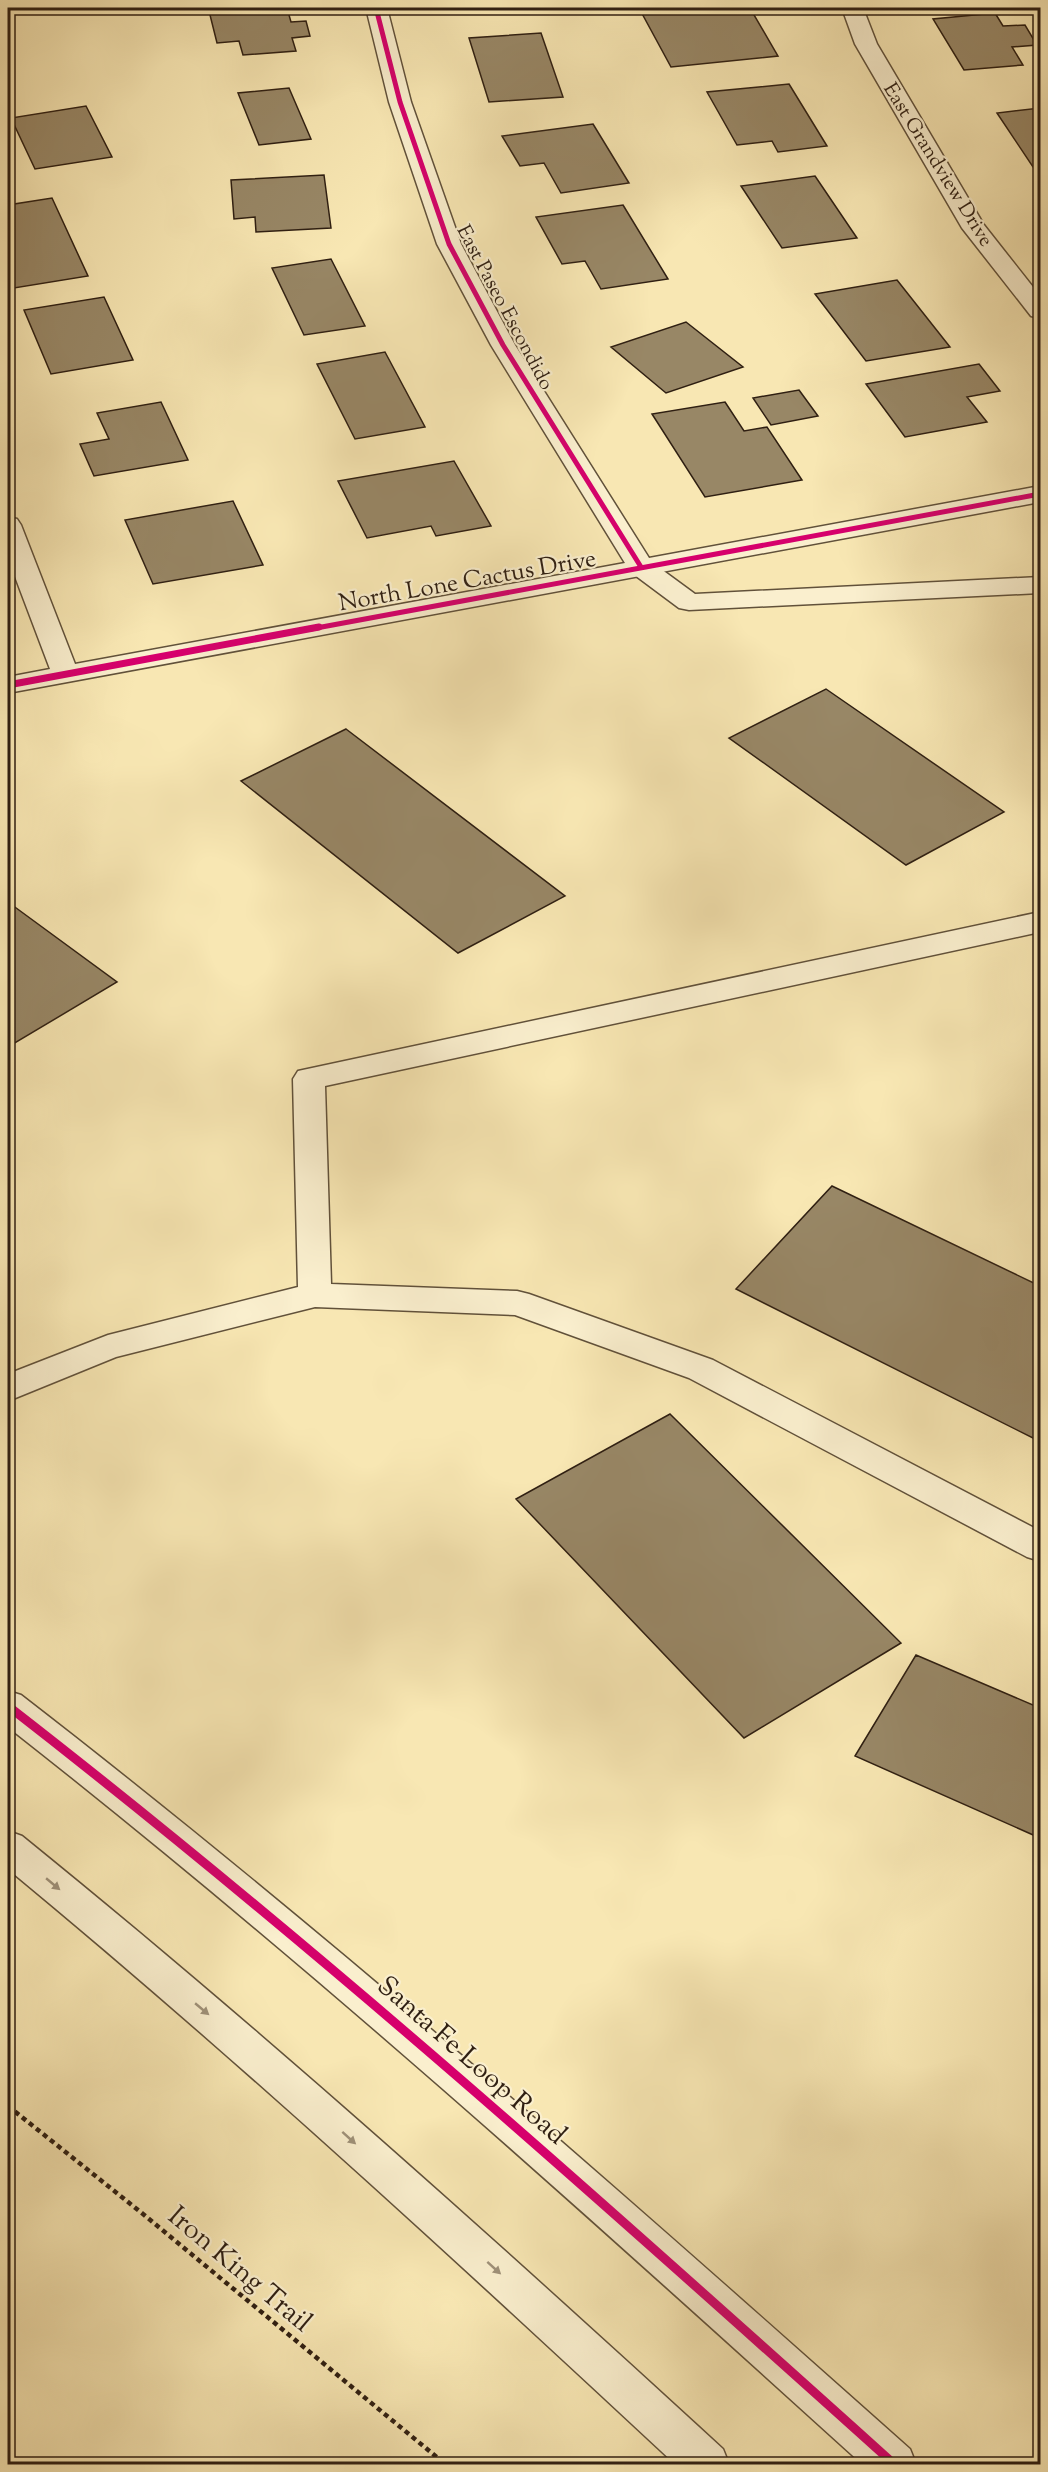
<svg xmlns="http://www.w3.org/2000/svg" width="1048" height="2472" font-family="'Sorts Mill Goudy',serif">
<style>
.building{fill:#988766;stroke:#2f1f12;stroke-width:1.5}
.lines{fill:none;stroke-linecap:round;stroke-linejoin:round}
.service-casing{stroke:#61513a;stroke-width:3}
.minor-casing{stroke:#61513a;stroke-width:3}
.path{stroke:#2f1f12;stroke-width:4.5;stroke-dasharray:5 4;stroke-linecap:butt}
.service{fill:#faefce;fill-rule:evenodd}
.minor{fill:#faefce;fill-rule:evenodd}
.cycleway-far2-casing{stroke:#faefce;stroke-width:8}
.cycleway-far1-casing{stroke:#faefce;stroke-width:10}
.cycleway-casing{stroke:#faefce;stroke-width:13}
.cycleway-far2{stroke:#d6006c;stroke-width:5}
.cycleway-far1{stroke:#d6006c;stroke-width:7}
.cycleway{stroke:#d6006c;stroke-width:9}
.oneway{fill:#9f9179}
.labels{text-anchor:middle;stroke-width:4.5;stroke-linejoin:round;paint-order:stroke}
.far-street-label{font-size:20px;fill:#2f1f12;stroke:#faefce}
.street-label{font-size:24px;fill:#2f1f12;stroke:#faefce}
.near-street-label{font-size:28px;fill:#2f1f12;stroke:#faefce}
</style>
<rect width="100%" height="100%" fill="#f8e7b3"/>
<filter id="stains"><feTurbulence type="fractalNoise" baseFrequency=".00333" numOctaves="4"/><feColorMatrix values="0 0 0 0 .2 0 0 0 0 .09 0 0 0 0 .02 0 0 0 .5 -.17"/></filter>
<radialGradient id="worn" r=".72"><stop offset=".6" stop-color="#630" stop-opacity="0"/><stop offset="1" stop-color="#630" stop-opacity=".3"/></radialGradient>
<path class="building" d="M256,8H287L291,22L306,21L310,36L292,38L296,51L243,55L239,41L217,43L209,11Z
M639,8H750L778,56L671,67Z
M995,13L1003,26L1025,25L1037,45L1012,47L1023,65L964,70L933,19Z
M541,33L563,97L489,102L469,38Z
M789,84L827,146L778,152L772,141L737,145L707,92Z
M289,88L311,139L259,145L238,93Z
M86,106L112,157L35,169L11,118Z
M1040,108V166L1033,167L997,113Z
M593,124L629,183L561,193L544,163L520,166L502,136Z
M324,175L331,228L256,232L255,217L234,219L231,180Z
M815,176L857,238L782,248L741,186Z
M52,198L88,276L14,288L8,271V205Z
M623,205L668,279L601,289L585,261L562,264L536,217Z
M331,259L365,326L304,335L272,268Z
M897,280L950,347L866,361L815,294Z
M104,297L133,360L51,374L24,310Z
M686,322L743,367L666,393L611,347Z
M385,352L425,427L355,439L317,364Z
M979,364L1000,391L967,397L987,422L905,437L866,384Z
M799,390L818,416L771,425L753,398Z
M161,402L188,460L94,476L80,444L109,439L97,413Z
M725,402L744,431L767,427L802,480L705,497L652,414Z
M454,461L491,526L436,536L431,526L367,538L338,481Z
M233,501L263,565L153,584L125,520Z
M826,689L1004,812L906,865L729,738Z
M346,729L565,896L458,953L241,781Z
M8,902L117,982L8,1047Z
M832,1186L1040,1286V1432L1035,1439L736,1289Z
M670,1414L901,1643L744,1738L516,1499Z
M916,1655L1040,1708V1838L855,1756Z"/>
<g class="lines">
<defs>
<path id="service" d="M641,559L650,561L695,594L1040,577V593L689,610L679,608L632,573L628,567L632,561Z
M1040,912V932L325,1086L331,1284L517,1291L529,1294L713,1360L1040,1531V1561L1027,1557L689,1378L515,1315L315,1307L116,1357L8,1401V1374L108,1335L298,1287L293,1079L298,1071Z"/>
<path id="minor" d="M366,8H387L411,102L461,244L515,345L649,558L1040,486V502L8,693V677L50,669L8,558V517L17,519L21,525L75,664L625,563L491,345L437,244L389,102Z
M842,8H863L877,44L984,225L1040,296V318L1031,316L962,228L855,44Z
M8,1691L21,1695C329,1933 619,2190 910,2449L916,2464H862C583,2211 304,1959 8,1727Z
M8,1831L22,1836C263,2031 494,2239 723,2449L729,2464H675C457,2261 238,2059 8,1869Z"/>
</defs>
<use href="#service" class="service-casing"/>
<use href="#minor" class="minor-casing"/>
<path class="path" d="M8,2106L143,2214L445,2464"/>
<use href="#service" class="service"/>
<use href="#minor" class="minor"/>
<defs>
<path id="cycleway-far2" d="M376,8L400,102L449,244L503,345L641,567
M311,629L1040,494"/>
<path id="cycleway-far1" d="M8,685L319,627"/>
<path id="cycleway" d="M8,1706C316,1945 605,2204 894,2464"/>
</defs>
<use href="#cycleway-far2" class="cycleway-far2-casing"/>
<use href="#cycleway-far1" class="cycleway-far1-casing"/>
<use href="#cycleway" class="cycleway-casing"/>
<use href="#cycleway-far2" class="cycleway-far2"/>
<use href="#cycleway-far1" class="cycleway-far1"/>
<use href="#cycleway" class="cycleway"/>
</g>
<defs><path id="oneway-solid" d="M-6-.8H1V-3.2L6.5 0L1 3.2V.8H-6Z" transform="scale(1.5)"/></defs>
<g class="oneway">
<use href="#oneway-solid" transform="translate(53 1884) rotate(40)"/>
<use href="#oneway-solid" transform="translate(202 2009) rotate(40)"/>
<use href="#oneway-solid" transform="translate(349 2138) rotate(42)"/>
<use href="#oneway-solid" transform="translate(494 2268) rotate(42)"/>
</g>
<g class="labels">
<g class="far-street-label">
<text transform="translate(939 164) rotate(58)" y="7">East Grandview Drive</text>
<text transform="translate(506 307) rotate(62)" y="7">East Paseo Escondido</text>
</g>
<g class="street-label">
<text transform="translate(467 580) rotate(-10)" y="8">North Lone Cactus Drive</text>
</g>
<g class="near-street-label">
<text transform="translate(473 2059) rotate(41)" y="10">Santa Fe Loop Road</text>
<text transform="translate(241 2268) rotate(40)" y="10">Iron King Trail</text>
</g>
</g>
<rect width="1048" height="2472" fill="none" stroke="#f8e7b3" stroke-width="30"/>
<rect x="9" y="9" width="1030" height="2454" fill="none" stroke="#2f1f12" stroke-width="3"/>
<rect x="15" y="15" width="1018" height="2442" fill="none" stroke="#2f1f12" stroke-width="1.5"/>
<rect width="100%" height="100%" filter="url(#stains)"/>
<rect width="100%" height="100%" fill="url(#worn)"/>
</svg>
